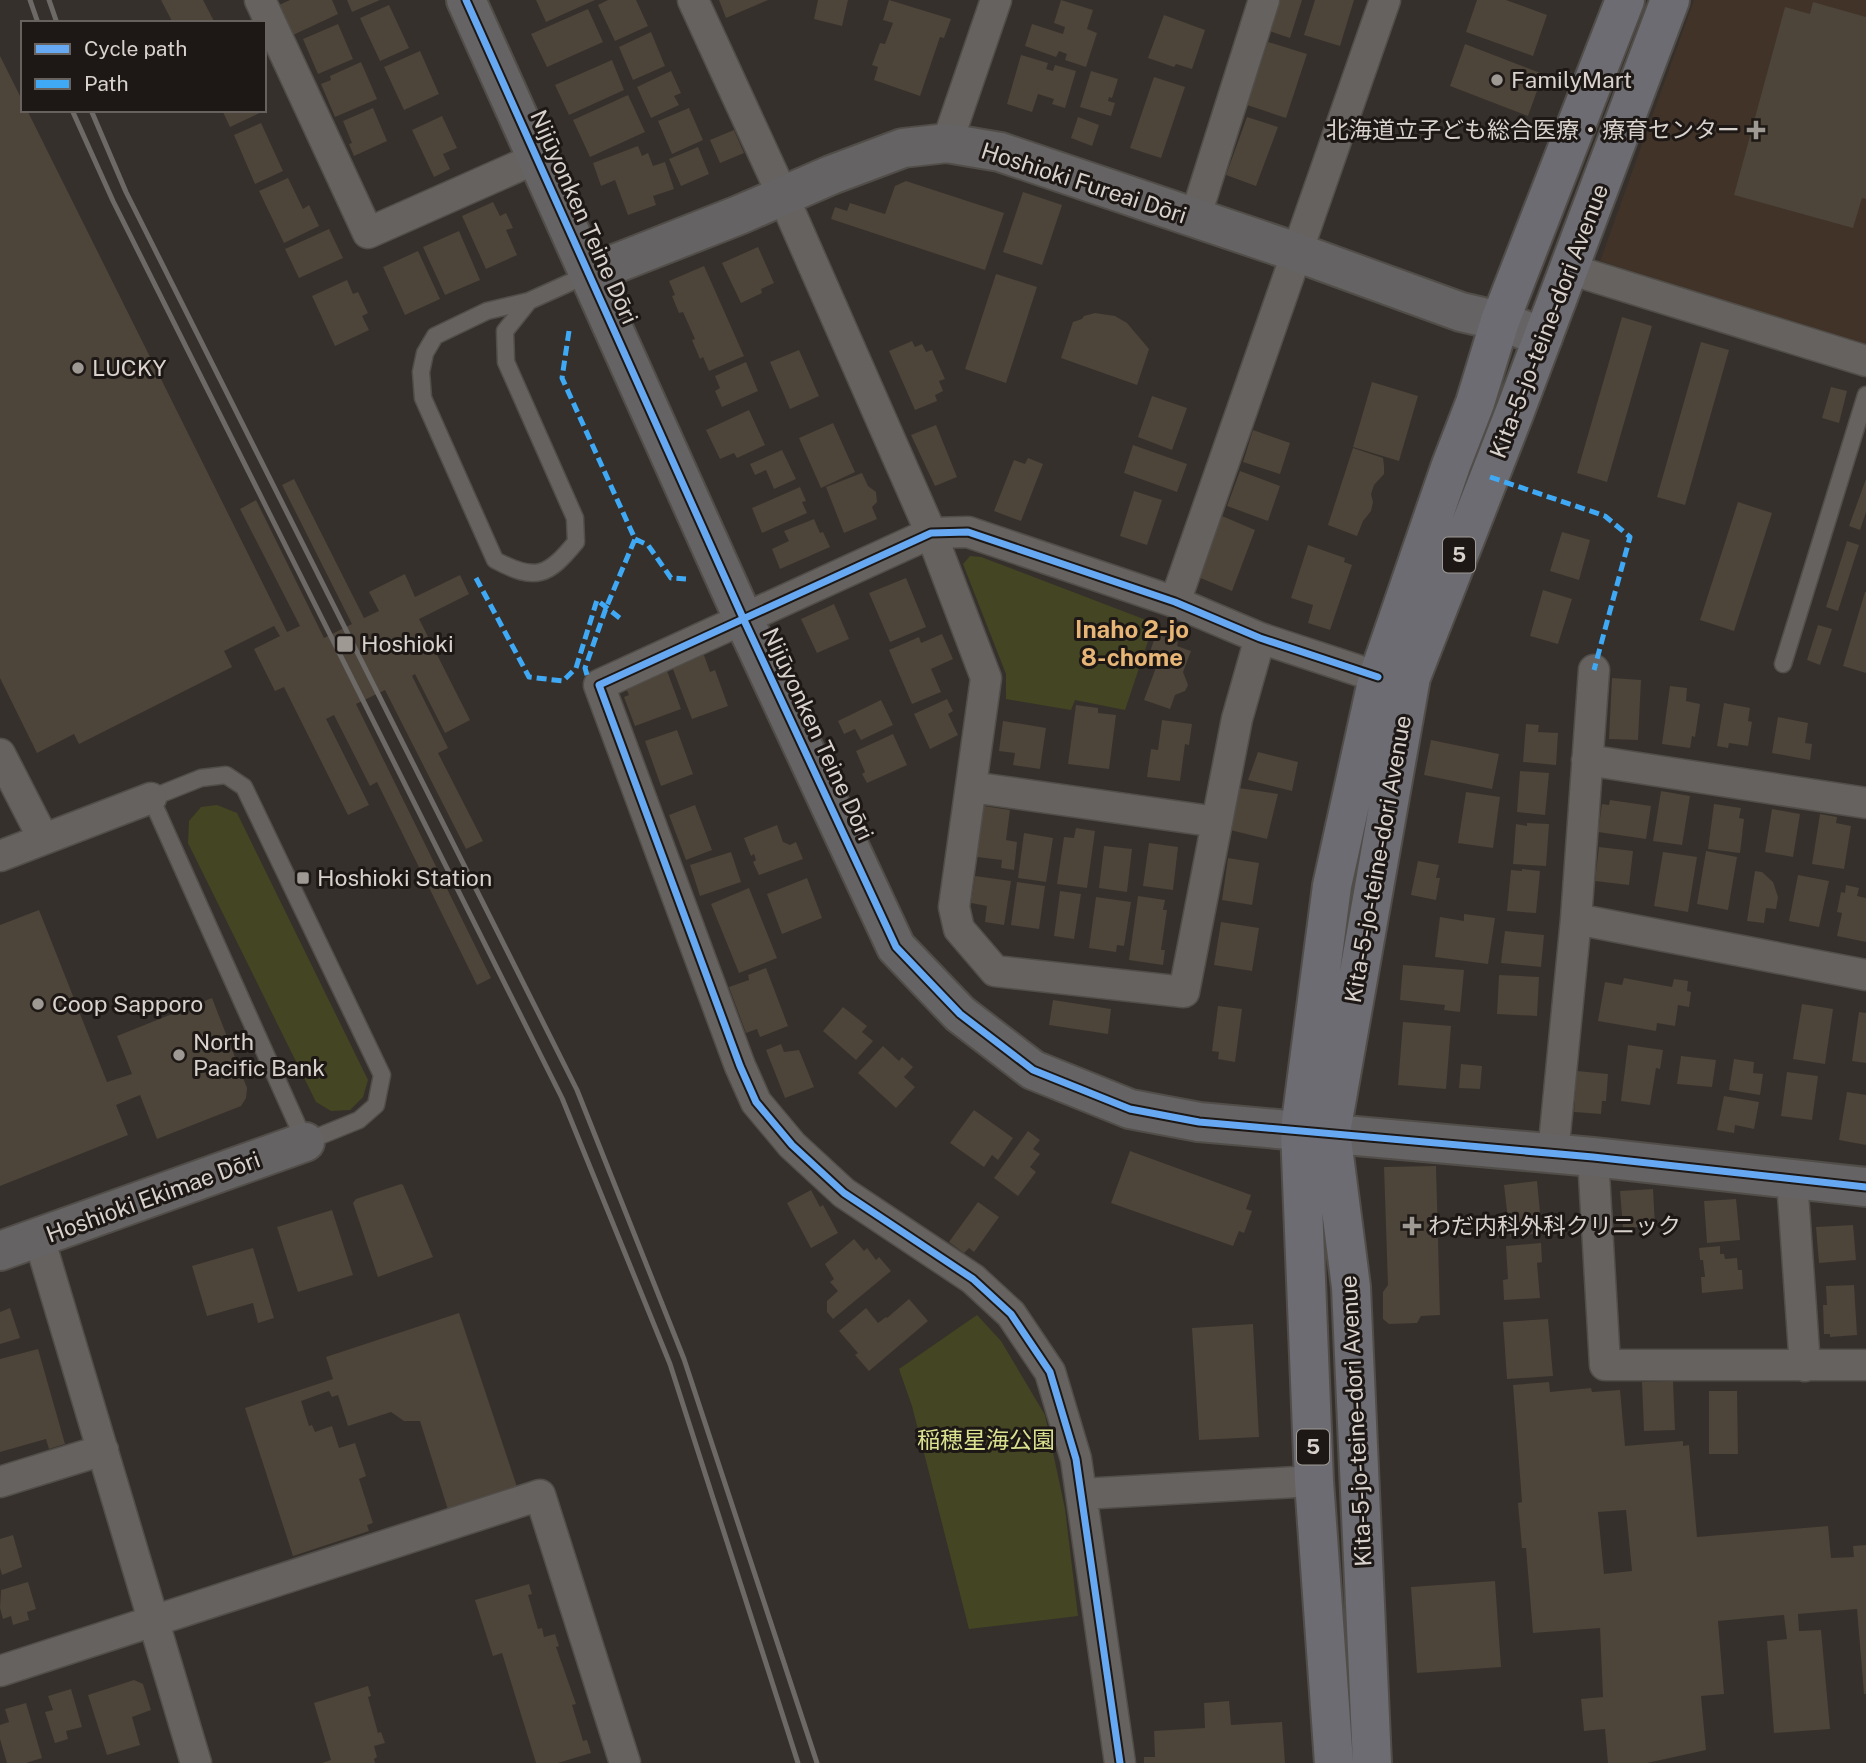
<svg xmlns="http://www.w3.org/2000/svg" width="1866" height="1763" font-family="'Public Sans','Noto Sans JP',sans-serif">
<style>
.built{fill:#413328}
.green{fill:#444523}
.building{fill:#4d443a;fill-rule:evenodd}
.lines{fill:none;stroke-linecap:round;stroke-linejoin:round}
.lane-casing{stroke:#514d49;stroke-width:19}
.street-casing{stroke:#514d49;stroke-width:33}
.secondary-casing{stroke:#514d49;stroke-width:42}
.highway-casing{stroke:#514d49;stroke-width:42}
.lane{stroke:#66625f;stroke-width:16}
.street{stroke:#66625f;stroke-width:30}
.secondary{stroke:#656363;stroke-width:38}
.highway{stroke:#6c6c72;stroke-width:38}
.rail{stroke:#6c6966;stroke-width:5}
.quiet{stroke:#3fa9f5;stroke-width:5;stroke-dasharray:10 5;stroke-linecap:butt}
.cycleway-casing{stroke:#1d1815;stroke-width:11}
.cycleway{stroke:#66a8f1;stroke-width:7}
.poi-dot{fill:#9f9994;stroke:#1d1815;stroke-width:2.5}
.labels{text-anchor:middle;stroke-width:6;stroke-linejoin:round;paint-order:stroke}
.shield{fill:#1d1815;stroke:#a09a95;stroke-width:2}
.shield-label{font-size:21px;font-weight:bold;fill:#d8d1cc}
.poi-label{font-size:23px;fill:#d8d1cc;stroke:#1d1815;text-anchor:start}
.street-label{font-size:23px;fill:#d8d1cc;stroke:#1d1815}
.park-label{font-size:23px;fill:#dbe28f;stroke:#1d1815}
.neighbourhood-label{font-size:24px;font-weight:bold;fill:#e7b575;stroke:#1d1815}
</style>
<rect width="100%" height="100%" fill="#35302b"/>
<path class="built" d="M1694,0H1866V346L1600,261Z"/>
<path class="green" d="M970,556L981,557L1154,623L1125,710L1075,700L1071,710L1006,699V674L963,564Z
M217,805L237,813L368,1080L363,1097L350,1110L331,1111L316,1102L188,843L189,821L201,807Z
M977,1315L1001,1341L1045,1415L1065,1509L1078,1616L969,1629L912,1406L899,1369Z"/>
<path class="building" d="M161,0H203L215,23H173Z
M290,0H332L338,14L293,35L279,5Z
M347,0H380L352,12Z
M536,0H595L546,22Z
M608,0H636L648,26L615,41L598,5Z
M719,0H768L726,18Z
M818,0H848L842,26L814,19Z
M889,0L951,19L944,38L940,37L920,96L874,80L878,67L872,65L880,43L885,44L893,23L883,20Z
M1061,0L1093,10L1087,29L1097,33L1086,67L1065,60L1067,54L1059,51L1056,57L1025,46L1032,24L1063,34L1065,27L1054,23Z
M1278,0H1302L1290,38L1269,31Z
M1315,0H1354L1340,46L1304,35Z
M1477,0H1506L1547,15L1533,56L1466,32Z
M1813,2L1866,17V199L1862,198L1853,228L1734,195L1785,7L1810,14Z
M389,5L409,48L380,61L360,18Z
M588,9L603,42L547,67L531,34Z
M1164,15L1205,30L1192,69L1176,64L1174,67L1148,58Z
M338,24L353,59L318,74L303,39Z
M651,32L665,66L633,80L619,47Z
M1268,42L1307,54L1286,118L1247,105Z
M1465,44L1543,74L1528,116L1450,86Z
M420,51L439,94L404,110L384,67Z
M1021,55L1048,63L1046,69L1053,71L1055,65L1076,71L1065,108L1052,104L1054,99L1038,94L1032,112L1007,104Z
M0,56L23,102V110H27L287,632L300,626L240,509L256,500L324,638L352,624L282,485L294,479L364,618L379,611L369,592L405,574L415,597L460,575L469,594L419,619L470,720L445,733L415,674L412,676L448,748L438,753L483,841L466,849L385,690L356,704L491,978L477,985L377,782L370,786L334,715L326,719L369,805L348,815L284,687L275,691L254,649L280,636L274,626L224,651L232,667L79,744L74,734L37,753L0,678Z
M612,60L624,90L569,115L555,85Z
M361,62L377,99L335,117L321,84L331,80L330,76Z
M671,71L681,93L674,96L679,105L651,118L637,87Z
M1091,71L1118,79L1112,98L1109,97L1108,101L1115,103L1111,116L1080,107Z
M1154,77L1185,87L1161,158L1130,148Z
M628,95L645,132L590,157L573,120Z
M373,108L387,141L354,156L349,144L352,143L343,121Z
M689,108L703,140L672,154L658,121Z
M222,110H266L230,127Z
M442,116L457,148L443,154L450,169L434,177L412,130Z
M1078,117L1099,125L1092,146L1071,138Z
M1247,117L1278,127L1256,186L1226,175Z
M261,123L283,171L255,184L234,135Z
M734,130L744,153L720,163L710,140Z
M638,146L642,156L648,153L653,166L665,162L674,189L653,196L656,205L628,215L615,180L601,186L593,163Z
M698,147L709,174L681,186L669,159Z
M288,178L303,209L309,205L319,226L284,243L259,191Z
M906,181L1004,213L985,270L831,219L835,207L847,211L850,203L885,214L895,186Z
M1023,192L1062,205L1042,265L1003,252Z
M493,202L500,216L506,213L513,228L506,230L517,255L486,269L462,216Z
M329,229L343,258L299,278L285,249Z
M459,231L480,280L445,295L423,247Z
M758,247L774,283L761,289L762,293L741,303L722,263Z
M418,251L440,299L405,315L383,267Z
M704,266L744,356L709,371L703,357L700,359L692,340L695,339L683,312L679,313L672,296L675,295L669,281Z
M996,274L1037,287L1006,383L965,369Z
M347,280L353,294L358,292L368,313L362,316L369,330L335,346L312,296Z
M1095,313L1115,316L1127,323L1149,349L1137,385L1061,358L1073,322L1082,319L1084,316Z
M1622,317L1652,326L1607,482L1577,473Z
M912,341L915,347L922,344L926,352L932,350L945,379L939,381L943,391L935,395L937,401L915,410L889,351Z
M1701,342L1729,350L1685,505L1657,497Z
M799,350L819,396L790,409L770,362Z
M746,362L758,391L722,407L715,391L720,388L715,376Z
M1372,382L1418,396L1399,461L1353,447Z
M1831,387L1847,391L1839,423L1822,418Z
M1152,396L1187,408L1172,450L1138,437Z
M749,410L765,445L737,458L734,453L720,459L706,430Z
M833,423L855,472L821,488L799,438Z
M936,425L957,477L935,486L911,435Z
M1253,430L1290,443L1280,474L1243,462Z
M1133,445L1187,464L1177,492L1124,473Z
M1353,448L1383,458L1384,466V474L1374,485L1371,494L1373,502L1371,511L1363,521L1357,536L1328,525Z
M782,450L796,479L774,489L766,470L755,475L750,464Z
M1028,458L1043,464L1021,521L994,511L1014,460L1025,464Z
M1240,471L1280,486L1268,521L1227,506Z
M862,473L868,486L876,492L877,502L872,507L877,519L844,533L826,487Z
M1866,479V512L1860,530L1849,526Z
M800,487L806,501L802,502L807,513L762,533L752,508Z
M1134,491L1162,500L1147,545L1120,536Z
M1738,502L1772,513L1734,631L1700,620Z
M1222,516L1255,530L1232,591L1198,577Z
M814,519L820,533L823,532L830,547L780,569L772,549L789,541L784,531Z
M1562,532L1590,540L1579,580L1550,571Z
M1847,541L1859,545L1838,611L1826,607Z
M1308,545L1345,558L1344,562L1352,565L1330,630L1308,623L1313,605L1291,598Z
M906,578L926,627L890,642L869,593Z
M1543,590L1572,599L1558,644L1530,636Z
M1865,592H1866V673L1843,666Z
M834,604L849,639L817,653L801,619Z
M1818,625L1832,629L1820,665L1807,660Z
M942,634L953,659L931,669L941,692L912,704L889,650L919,637L921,643Z
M1156,634L1178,642L1177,646L1191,651L1183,672L1188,685L1185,691L1175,695L1170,709L1144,700L1158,662L1148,658Z
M700,644L710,672L715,670L728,706L692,719L668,656Z
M663,660L681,709L635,726L624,697L629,695L625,686Z
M1612,678L1641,680L1638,740L1609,739Z
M1670,686L1687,688L1686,701L1700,704L1695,737L1692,736L1690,748L1662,744Z
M947,699L953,711L948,714L958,735L930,749L914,714Z
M881,700L893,725L861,740L855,729L844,734L838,721Z
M1724,703L1750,708L1748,721L1752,722L1748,746L1729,743L1728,748L1717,746Z
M1076,705L1098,708V713L1116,715L1109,769L1068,764Z
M1778,717L1808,723L1805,743L1812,744L1810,760L1772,753Z
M1162,720L1192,724L1189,745L1185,744L1180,781L1147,777L1151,749L1158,750Z
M1003,721L1046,728L1040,769L1013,765L1015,753L999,751Z
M1526,724L1539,725L1538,732L1558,733L1556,765L1523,762Z
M677,730L693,774L661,786L645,741Z
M893,734L907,765L867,783L862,774L865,772L856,751Z
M1431,740L1499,754L1492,789L1424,775Z
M1258,752L1298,762L1292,791L1248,780Z
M1520,771L1549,773L1545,815L1517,812Z
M1239,788L1278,794L1267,839L1230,830Z
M1661,791L1690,796L1682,845L1653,841Z
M1466,792L1500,797L1493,848L1458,843Z
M1610,800L1651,806L1646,839L1598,832L1602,804L1609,805Z
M1714,804L1741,808L1739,818L1744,819L1740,853L1708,849Z
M695,805L712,850L686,860L669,815Z
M984,806L1010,810L1006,840L1017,842L1014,870L1001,868L1002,860L977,857Z
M1772,809L1800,814L1793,857L1765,852Z
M1820,814L1837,817L1836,823L1851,826L1844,869L1812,864Z
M1527,823L1549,824L1546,866L1513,864L1516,824L1527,826Z
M777,825L783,842L790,845L796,842L803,859L759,875L753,862L756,860L754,854L751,856L744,838Z
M1076,828L1095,831L1087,888L1057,884L1064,837L1074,838Z
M1024,833L1053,838L1046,882L1018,878Z
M1149,843L1178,847L1173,890L1143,886Z
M1104,846L1132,849L1127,892L1099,888Z
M1599,847L1633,851L1629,885L1595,881Z
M1706,851L1737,857L1728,910L1697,904Z
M731,852L741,882L700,896L690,865Z
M1663,852L1697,857L1688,912L1654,906Z
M1228,858L1259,863L1252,905L1222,900Z
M1418,861L1439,865L1436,878H1440L1436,900L1411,895Z
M1522,869L1540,871L1536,913L1507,911L1511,870L1522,871Z
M1755,871L1762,872L1773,882L1778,897L1776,909L1766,908L1764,923L1747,921Z
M1798,875L1829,881L1819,927L1789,921Z
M975,876L1011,881L1004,925L985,922L987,906L971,903Z
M807,878L822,918L782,934L767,894Z
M1017,882L1045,886L1039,929L1011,925Z
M1846,885L1859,888L1857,896L1866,898V942L1837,936L1842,913L1837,912L1841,892L1845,893Z
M749,888L777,958L739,973L711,904Z
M1060,891L1081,894L1074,939L1054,936Z
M1138,896L1165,900L1163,910H1167L1161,950H1165L1163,965L1129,960Z
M1096,897L1131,902L1124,946L1117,945L1116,952L1089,948Z
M39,910L107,1082L132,1074L117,1036L212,998L247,1088L246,1098L241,1106L157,1139L140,1095L116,1105L128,1135L0,1186V925Z
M1464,914L1495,918L1488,964L1435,957L1440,917L1464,921Z
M1221,922L1259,928L1252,971L1214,965Z
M1505,931L1544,935L1541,967L1501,963Z
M1403,965L1464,970L1460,1012L1444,1010L1445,1005L1400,1000Z
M766,968L788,1026L760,1037L757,1029L746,1033L729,987L749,980L748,975Z
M1499,975L1539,977L1537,1016L1497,1014Z
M1624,978L1672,987L1674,979L1688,981L1687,991L1691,992L1689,1007L1678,1005L1675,1026L1657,1023L1656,1031L1598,1021L1605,982L1622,985Z
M1053,1000L1111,1009L1108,1034L1049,1025Z
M1802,1004L1833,1009L1825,1064L1793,1059Z
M1218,1006L1242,1009L1235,1062L1218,1059L1219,1052L1212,1051Z
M843,1007L867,1026L862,1032L873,1041L856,1060L823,1031Z
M1859,1012L1866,1013V1063L1852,1061Z
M1403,1022L1451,1026L1446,1089L1398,1085Z
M781,1044L784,1052L799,1050L814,1087L785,1098L766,1050Z
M1628,1045L1663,1050L1660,1069L1656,1068L1650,1105L1621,1101Z
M883,1046L899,1061L902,1057L913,1067L904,1077L915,1087L896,1108L858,1073Z
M1681,1056L1716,1060L1712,1087L1677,1084Z
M1734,1059L1754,1062L1753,1073L1763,1074L1760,1095L1729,1090Z
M1461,1064L1482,1066L1480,1089L1459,1088Z
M1577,1071L1608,1074L1606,1101H1602L1601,1114L1574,1112Z
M1787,1072L1818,1076L1812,1120L1781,1116Z
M1847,1092L1866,1095V1145L1839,1140Z
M1724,1096L1759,1102L1754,1129L1735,1125L1734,1133L1717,1130Z
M974,1110L1013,1138L998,1160L992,1155L984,1167L950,1143Z
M1028,1131L1040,1140L1033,1149L1040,1154L1030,1167L1036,1172L1018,1196L994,1178Z
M1130,1151L1251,1195L1246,1209L1252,1211L1244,1233L1239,1231L1233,1246L1111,1203Z
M1436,1166L1440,1315L1421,1316L1417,1323L1389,1324L1383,1319V1292L1388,1285L1384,1167Z
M1537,1181L1542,1233L1510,1237L1504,1185Z
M401,1184L403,1185L433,1257L378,1277L353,1203L356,1199Z
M1653,1189L1655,1226L1623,1228L1620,1191Z
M811,1190L820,1207L823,1205L838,1233L811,1248L787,1203Z
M1736,1199L1740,1240L1707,1243L1704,1201Z
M978,1202L999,1217L974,1252L969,1248L964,1253L949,1242Z
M332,1210L353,1275L298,1292L277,1227Z
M1853,1225L1856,1260L1819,1263L1816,1227Z
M854,1239L864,1251L867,1248L876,1260L879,1257L891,1271L833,1319L827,1312V1301L838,1291L830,1282L834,1279L825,1264Z
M1541,1243L1542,1262L1537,1263L1540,1298L1504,1300L1503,1280L1508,1279L1506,1246Z
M1720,1246V1254H1724L1725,1259L1737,1258L1738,1270H1742L1743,1289L1702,1293L1701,1277H1705L1703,1260H1700L1699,1248Z
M253,1248L274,1318L258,1323L253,1303L207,1316L192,1266Z
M1854,1285L1857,1335L1830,1337V1334H1824L1823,1305H1827L1826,1286Z
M909,1299L928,1321L869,1371L855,1355L858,1353L839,1331L866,1308L878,1323L886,1317L887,1318Z
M10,1308L20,1338L0,1344V1312Z
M459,1313L518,1490L449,1513L420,1421H404L391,1412L348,1426L338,1395L332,1397L329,1391L301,1401L309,1426L312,1425L315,1432L332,1426L339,1448L355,1443L366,1476L359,1479L373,1523L367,1525L369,1531L293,1556L245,1408L333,1379L326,1357Z
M1548,1319L1553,1376L1507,1379L1503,1322Z
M1253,1324L1259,1437L1199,1440L1192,1328Z
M38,1349L65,1444L49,1449L46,1439L0,1452V1359Z
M1673,1381L1675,1430L1644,1431L1642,1382Z
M1549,1382L1550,1392L1591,1388L1592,1392L1620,1390L1625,1446L1683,1441V1446L1689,1445L1697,1537L1828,1526L1831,1558L1854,1557L1853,1546L1866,1545V1694H1864L1857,1609L1798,1614L1799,1631L1821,1630L1830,1729L1774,1733L1767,1641L1787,1639L1784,1615L1718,1621L1724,1694L1701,1696L1706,1750L1647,1763H1608L1605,1729L1584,1731L1581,1699L1603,1697L1600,1628L1533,1633L1526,1548H1522L1518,1503L1522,1502L1513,1385ZM1626,1510L1632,1571L1604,1574L1598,1512Z
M1709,1391H1737L1738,1454H1709Z
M13,1535L22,1567L2,1575L0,1568V1539Z
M1495,1581L1501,1667L1417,1673L1411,1587Z
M28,1582L36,1609L27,1612L29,1620L13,1625L11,1616L3,1619L0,1608L1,1590Z
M529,1584L532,1594L528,1595L538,1629L542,1628L544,1637L555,1634L559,1646L556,1647L576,1704L572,1705L583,1741L587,1740L591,1753L558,1763H536L502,1653L493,1656L475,1600Z
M134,1680L143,1684L151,1710L132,1717L140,1745L107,1755L88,1695Z
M368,1686L371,1696L368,1697L378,1733L381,1732L385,1743L374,1746L377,1757L374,1759L375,1763H322L331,1760L314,1703Z
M71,1689L82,1727L66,1731L68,1739L55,1743L45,1712L53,1710L48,1696Z
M1229,1701L1231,1725L1282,1722L1285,1763H1144V1757H1155L1154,1731L1205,1728L1204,1703Z
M26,1703L42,1758L26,1763H7L0,1739V1725L9,1722L5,1709Z"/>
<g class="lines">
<defs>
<path id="lane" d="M529,301L505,331L506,362L575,518L576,542C548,576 536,582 495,560L423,398L421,372L425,353L435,336L487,311L529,301L589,274
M1783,664L1866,395
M226,775L244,787L382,1075L376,1105L359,1120L305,1142L151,798L201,778Z"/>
<path id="street" d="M260,0L368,233L537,158
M693,0L783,196L931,533L986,678L954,907L959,929L995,971L1184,992L1237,719L1260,638
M947,143L996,0
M1195,218L1264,0
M1569,269L1866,361
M1175,602L1385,0
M0,754L43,838
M1587,760L1866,803
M971,787L1217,822
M0,856L151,798
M1576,919L1866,975
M1553,1154L1576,919L1594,670
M1593,1157L1605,1365H1866
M1792,1180L1805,1366
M39,1238L196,1763
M0,1482L103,1450
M1081,1494L1314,1481
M0,1671L540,1495L625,1763
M1120,1763L1076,1459L1050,1372L1011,1314L973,1279L844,1193L792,1145L756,1102L740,1066L599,685L931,533L968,532L1175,602L1260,638L1378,677"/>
<path id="secondary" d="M466,0L743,618L896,947L960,1014L1033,1070L1130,1109L1199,1122L1593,1157L1866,1187
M589,274L739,215L831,175L903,148L947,143L1000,152L1296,252L1461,312L1500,321L1543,337
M0,1251L305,1142"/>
<path id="highway" d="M1334,1763L1314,1481L1300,1130L1332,886L1378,677L1451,465L1475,403L1500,321L1625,0
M1372,1763L1351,1287L1331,1132L1411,677L1514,414L1670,0"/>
</defs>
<use href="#lane" class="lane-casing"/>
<use href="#street" class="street-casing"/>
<use href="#secondary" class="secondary-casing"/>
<use href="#highway" class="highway-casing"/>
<use href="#lane" class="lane"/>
<use href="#street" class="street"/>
<use href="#secondary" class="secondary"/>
<use href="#highway" class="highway"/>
<path class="rail" d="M30,0L38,23
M49,0L57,23
M72,110L113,201L562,1098L670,1364L798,1763
M91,110L126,192L577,1090L684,1359L817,1763"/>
<path class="quiet" d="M569,331L562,378L635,539L606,608L585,668L587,675
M1490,477L1605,516L1630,537L1594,670
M635,539L648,545L671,578L686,579
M476,578L529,677L563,681L576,668L597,600L621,619"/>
<defs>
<path id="cycleway" d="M466,0L743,618L896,947L960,1014L1033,1070L1130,1109L1199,1122L1593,1157L1866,1187
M1120,1763L1076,1459L1050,1372L1011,1314L973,1279L844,1193L792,1145L756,1102L740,1066L599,685L931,533L968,532L1175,602L1260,638L1378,677"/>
</defs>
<use href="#cycleway" class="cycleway-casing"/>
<use href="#cycleway" class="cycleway"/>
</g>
<g class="poi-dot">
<circle cx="1497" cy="80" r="7"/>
<path d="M1752.5 119.5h7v7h7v7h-7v7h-7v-7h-7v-7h7z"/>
<circle cx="78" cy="368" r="7"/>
<rect x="336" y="635" width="18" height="18" rx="3.5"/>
<rect x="296" y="871" width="14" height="14" rx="3.5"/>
<circle cx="38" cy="1004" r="7"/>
<circle cx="179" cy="1055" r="7"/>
<path d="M1408.5 1215.5h7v7h7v7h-7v7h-7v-7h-7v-7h7z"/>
</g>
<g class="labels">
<g class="shield">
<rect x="1443" y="537.5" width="32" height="35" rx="5"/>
<rect x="1297" y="1429.5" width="32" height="35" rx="5"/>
</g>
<g class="shield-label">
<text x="1459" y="562">5</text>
<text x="1313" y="1454">5</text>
</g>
<g class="poi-label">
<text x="1511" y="88">FamilyMart</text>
<text x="1740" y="138" text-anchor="end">北海道立子ども総合医療・療育センター</text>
<text x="92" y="376">LUCKY</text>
<text x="361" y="652">Hoshioki</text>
<text x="317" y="886">Hoshioki Station</text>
<text x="52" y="1012">Coop Sapporo</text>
<text x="193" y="1050">North<tspan x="193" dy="26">Pacific Bank</tspan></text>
<text x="1428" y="1234">わだ内科外科クリニック</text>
</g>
<g class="street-label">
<text transform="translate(1084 183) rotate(18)" y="8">Hoshioki Fureai Dōri</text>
<text transform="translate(584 217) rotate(66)" y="8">Nijūyonken Teine Dōri</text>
<text transform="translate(1549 321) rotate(-69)" y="8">Kita-5-jo-teine-dori Avenue</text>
<text transform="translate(818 734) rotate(65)" y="8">Nijūyonken Teine Dōri</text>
<text transform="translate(1378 859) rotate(-80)" y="8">Kita-5-jo-teine-dori Avenue</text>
<text transform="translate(153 1197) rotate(-20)" y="8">Hoshioki Ekimae Dōri</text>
<text transform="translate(1356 1421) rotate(-93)" y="8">Kita-5-jo-teine-dori Avenue</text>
</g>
<g class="park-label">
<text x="986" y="1448">稲穂星海公園</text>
</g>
<g class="neighbourhood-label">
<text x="1132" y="638">Inaho 2-jo<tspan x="1132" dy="28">8-chome</tspan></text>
</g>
</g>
<rect x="21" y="21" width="245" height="91" fill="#1d1815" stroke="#68625e" stroke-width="2"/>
<rect x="35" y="44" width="35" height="10" fill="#66a8f1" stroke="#68625e" stroke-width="2"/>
<text x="84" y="56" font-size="21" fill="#d8d1cc">Cycle path</text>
<rect x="35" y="79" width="35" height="10" fill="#3fa9f5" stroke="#68625e" stroke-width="2"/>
<text x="84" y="91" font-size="21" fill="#d8d1cc">Path</text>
</svg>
